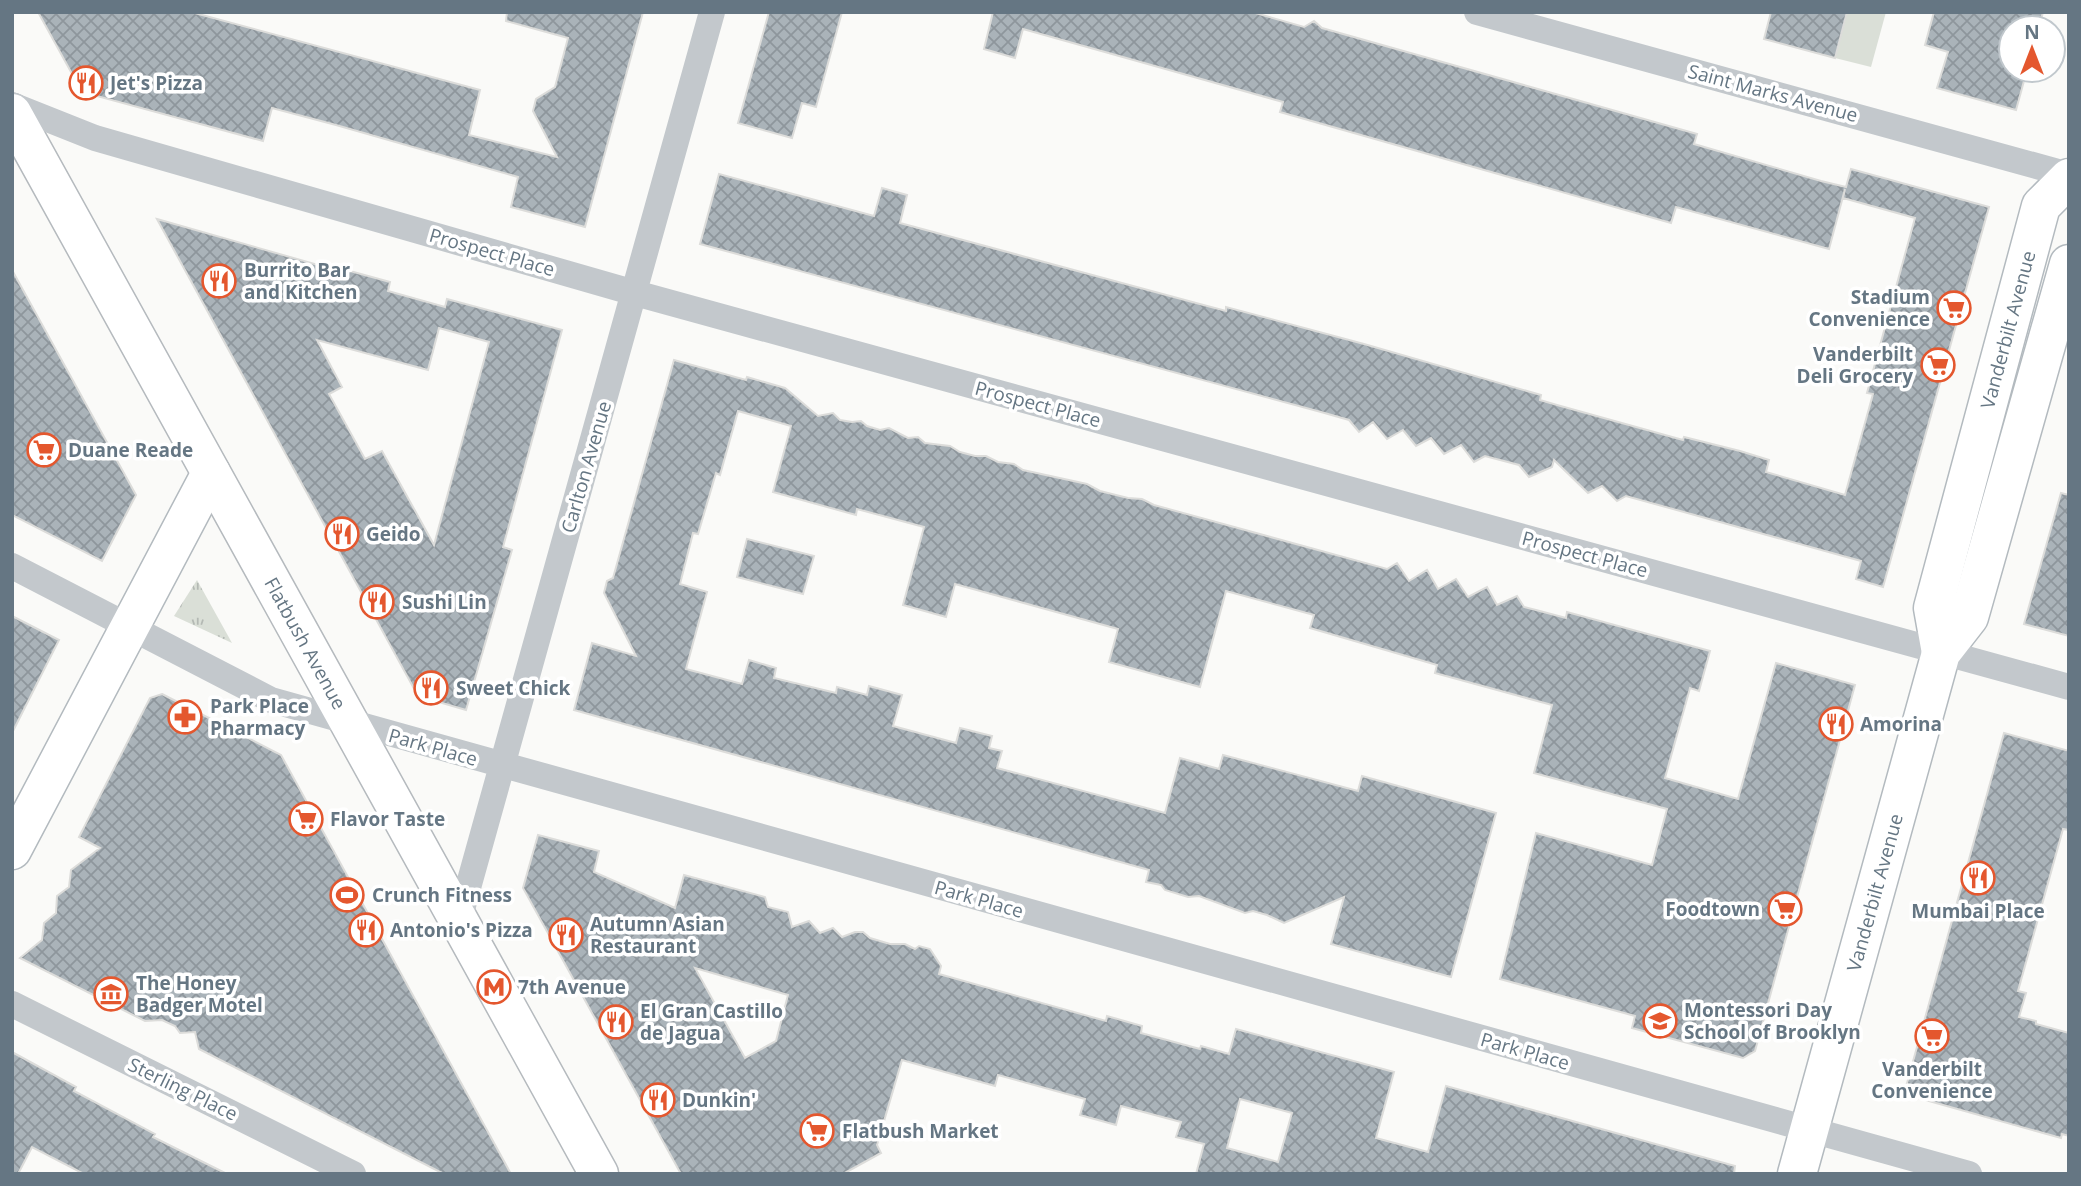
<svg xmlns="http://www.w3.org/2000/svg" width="2081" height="1186" font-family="'Open Sans',sans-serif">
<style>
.grass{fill:url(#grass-tufts)}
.green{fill:#dadfd7}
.building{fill:url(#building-cross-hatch);stroke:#dcdcda;stroke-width:2;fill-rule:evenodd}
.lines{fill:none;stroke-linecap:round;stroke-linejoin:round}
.secondary-casing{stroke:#b3babf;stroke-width:41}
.primary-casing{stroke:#b5babe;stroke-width:41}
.street{stroke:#c3c8cc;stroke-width:26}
.secondary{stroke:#fff;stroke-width:38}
.primary{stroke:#fff;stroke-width:38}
.labels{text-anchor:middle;stroke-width:7;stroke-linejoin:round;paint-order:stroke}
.poi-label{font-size:19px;font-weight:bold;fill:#657683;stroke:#fff;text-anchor:start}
.street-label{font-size:19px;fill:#657683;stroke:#fff}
</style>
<defs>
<pattern id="grass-tufts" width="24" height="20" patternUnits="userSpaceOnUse" patternTransform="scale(1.75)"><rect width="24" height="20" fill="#dadfd7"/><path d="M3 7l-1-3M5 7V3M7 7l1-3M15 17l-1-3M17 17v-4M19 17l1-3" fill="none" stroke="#b4b9b4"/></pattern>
<pattern id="building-cross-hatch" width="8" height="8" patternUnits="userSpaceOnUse" patternTransform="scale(1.75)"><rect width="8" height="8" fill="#aab3b9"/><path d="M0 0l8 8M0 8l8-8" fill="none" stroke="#8e969c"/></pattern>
</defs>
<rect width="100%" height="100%" fill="#fafaf8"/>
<path class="grass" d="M197,580L232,643L174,616Z"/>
<path class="green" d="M1847,12H1886L1871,67L1835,58Z"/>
<path class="building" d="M38,12H191L480,90L469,135L557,157L533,111L536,99L555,87L568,38L506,21L507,12H643L585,227L511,207L518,177L336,125L272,108L263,141L82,92Z
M769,12H842L816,107L802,103L792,138L738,123Z
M993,12H1252L1304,27L1314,21L1322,28L1697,134L1694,144L1821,181L1846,187L1851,169L1989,207L1883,587L1856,579L1861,561L1626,496L1617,501L1602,486L1588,493L1554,460L1552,467L1529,477L1519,465L1485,456L1474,462L1461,445L1444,454L1431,438L1416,446L1403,430L1387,439L1373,422L1359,432L1349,420L1321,412L700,244L719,174L874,216L882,188L907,195L900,223L1196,303L1226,311V307L1364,344L1541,395L1540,400L1557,405L1683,440L1684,437L1740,451L1769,460L1766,472L1845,495L1873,394L1867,393L1915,218L1843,198L1845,189L1829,249L1676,207L1671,223L1280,112L1283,102L1023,29L1015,58L984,49Z
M1771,12H1847L1835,58L1764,39Z
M1934,12H2043L2039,28H2011V70H2027L2016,110L1937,88L1948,52L1925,45Z
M157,219L332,269V266L390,282L388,291L445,307L447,299L562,330L503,547L512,550L466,710L418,696ZM439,328L489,342L434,545L382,451L365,459L329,394L342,387L317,340L428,370Z
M12,270L136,495L102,561L12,515Z
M674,360L746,380L747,377L785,388L818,416L833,413L840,420L852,422L861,421L867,426L880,430L889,428L908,438L918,437L925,443L950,446L960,452L975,456H986L998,462L1014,464L1023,470L1087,484L1100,491L1128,498L1142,499L1154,505L1387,569L1397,563L1409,581L1427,570L1438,589L1456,579L1468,597L1487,587L1497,605L1517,596L1524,607L1536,610L1566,618L1567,612L1710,651L1699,691L1690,688L1665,778L1738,799L1776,663L1855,685L1755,1051L1743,1058L1632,1028L1635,1016L1500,979L1536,833L1652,865L1667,809L1534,773L1552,705L1435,673L1437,665L1310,628L1314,615L1226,591L1200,687L1109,662L1118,629L955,584L946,617L903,605L924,527L857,509L856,515L773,492L791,426L738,411L720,475L716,473L698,534L693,533L680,584L707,592L686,669L742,684L749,660L776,668L774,678L836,693L837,687L867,695L869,686L902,695L893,726L956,743L960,728L992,736L989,748L1002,751L997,768L1165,813L1180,758L1219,769L1223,755L1358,791L1362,776L1496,813L1451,977L1331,944L1344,897L1284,923L1267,915L1253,911L1245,913L1199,896L1188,897L1165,890L1161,885L1146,882L1149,870L574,710L592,643L636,656L604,593L607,581L613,578Z
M2061,493L2069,495V636L2024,624Z
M747,539L814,556L803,594L737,577Z
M12,616L59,640L12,733Z
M162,694L281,755L511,1174H444L199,1049L195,1032L180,1033L175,1026L162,1020L145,1021L20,958L42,940L44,923L56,913L57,896L69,887L71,870L100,848L79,837L150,698Z
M2004,733L2069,751V830L2063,829L2018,991L2026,993L2019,1017L2036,1021V1024L2069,1033V1136L2062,1134L2061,1138L1904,1094Z
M538,835L599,851L594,872L675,908L684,875L765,897L768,907L788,912L792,927L809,921L820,933L833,928L842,937L855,932H863L870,938L890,944H905L915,949L919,946L930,949L941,966L939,974L1106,1021L1107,1016L1142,1026L1141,1033L1200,1049L1201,1046L1229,1054L1236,1029L1394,1072L1376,1138L1428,1152L1446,1086L1735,1166L1734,1174H1196L1204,1144L1176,1137L1181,1122L1121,1106L1116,1125L1080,1115L1085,1099L998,1075L995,1086L902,1060L877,1145L881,1153L843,1174H681L523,888ZM695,968L788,995L776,1041L745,1058ZM1240,1099L1292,1113L1278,1162L1227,1148Z
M12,1052L76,1087L74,1091L155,1134L153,1137L227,1174H84L32,1147L18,1174H12Z"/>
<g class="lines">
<defs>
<g id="secondary">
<path id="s1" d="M1941,653L1933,608L2041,206L2069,178"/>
<path d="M12,850L211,473"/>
<path id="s2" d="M1797,1174L1941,653L1969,617L2069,264"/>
</g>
<g id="primary">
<path id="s3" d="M12,113L599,1174"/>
</g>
</defs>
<use href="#secondary" class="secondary-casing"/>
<use href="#primary" class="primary-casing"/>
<path class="street" d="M1477,12L2069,175
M12,105L95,138L635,293L2069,687
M12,566L271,700L1969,1174
M459,920L712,12
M12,1004L353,1174"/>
<use href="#secondary" class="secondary"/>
<use href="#primary" class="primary"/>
</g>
<defs>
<symbol id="restaurant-ring" viewBox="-11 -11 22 22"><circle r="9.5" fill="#fff" stroke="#e4572e" stroke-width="1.5"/><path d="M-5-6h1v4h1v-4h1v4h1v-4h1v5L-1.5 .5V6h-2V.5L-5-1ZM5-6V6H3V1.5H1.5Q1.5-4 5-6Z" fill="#e4572e"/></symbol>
<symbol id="supermarket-ring" viewBox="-11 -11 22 22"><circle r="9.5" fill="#fff" stroke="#e4572e" stroke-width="1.5"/><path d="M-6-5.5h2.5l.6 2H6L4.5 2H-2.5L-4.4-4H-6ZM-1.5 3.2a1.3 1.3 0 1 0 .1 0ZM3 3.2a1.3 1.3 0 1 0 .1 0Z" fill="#e4572e"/></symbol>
<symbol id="pharmacy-ring" viewBox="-11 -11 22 22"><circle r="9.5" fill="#fff" stroke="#e4572e" stroke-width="1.5"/><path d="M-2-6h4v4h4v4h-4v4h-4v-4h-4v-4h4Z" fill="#e4572e"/></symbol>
<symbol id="stadium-ring" viewBox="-11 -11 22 22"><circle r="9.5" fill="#fff" stroke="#e4572e" stroke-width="1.5"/><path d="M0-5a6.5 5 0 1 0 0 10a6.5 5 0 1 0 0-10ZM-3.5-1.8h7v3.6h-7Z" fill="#e4572e"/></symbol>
<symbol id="metro-ring" viewBox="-11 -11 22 22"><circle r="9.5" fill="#fff" stroke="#e4572e" stroke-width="1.5"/><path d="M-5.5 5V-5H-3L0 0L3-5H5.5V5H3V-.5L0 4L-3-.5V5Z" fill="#e4572e"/></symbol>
<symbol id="museum-ring" viewBox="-11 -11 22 22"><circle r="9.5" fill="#fff" stroke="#e4572e" stroke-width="1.5"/><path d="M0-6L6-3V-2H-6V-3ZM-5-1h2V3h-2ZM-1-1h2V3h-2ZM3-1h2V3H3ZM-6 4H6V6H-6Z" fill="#e4572e"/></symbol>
<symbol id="school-ring" viewBox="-11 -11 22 22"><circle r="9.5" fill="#fff" stroke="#e4572e" stroke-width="1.5"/><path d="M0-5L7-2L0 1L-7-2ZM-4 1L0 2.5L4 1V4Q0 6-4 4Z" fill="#e4572e"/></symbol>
</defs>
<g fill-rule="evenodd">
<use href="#restaurant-ring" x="67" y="64" width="38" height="38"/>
<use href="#restaurant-ring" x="200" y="262" width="38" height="38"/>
<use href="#supermarket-ring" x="1935" y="289" width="38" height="38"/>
<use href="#supermarket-ring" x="1919" y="346" width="38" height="38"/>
<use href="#supermarket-ring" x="25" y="431" width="38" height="38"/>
<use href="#restaurant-ring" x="323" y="515" width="38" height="38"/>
<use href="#restaurant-ring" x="358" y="583" width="38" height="38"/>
<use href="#restaurant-ring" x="412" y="669" width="38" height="38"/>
<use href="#pharmacy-ring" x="166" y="698" width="38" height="38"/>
<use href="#restaurant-ring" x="1817" y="705" width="38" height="38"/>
<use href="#supermarket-ring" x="287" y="800" width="38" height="38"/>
<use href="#restaurant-ring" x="1959" y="859" width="38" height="38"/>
<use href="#stadium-ring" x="328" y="876" width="38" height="38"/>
<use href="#supermarket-ring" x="1766" y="890" width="38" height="38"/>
<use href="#restaurant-ring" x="347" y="911" width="38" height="38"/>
<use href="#restaurant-ring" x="547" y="916" width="38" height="38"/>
<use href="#metro-ring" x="475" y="968" width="38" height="38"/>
<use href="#museum-ring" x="92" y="975" width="38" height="38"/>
<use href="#school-ring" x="1641" y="1002" width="38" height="38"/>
<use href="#restaurant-ring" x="597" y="1003" width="38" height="38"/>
<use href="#supermarket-ring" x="1913" y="1017" width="38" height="38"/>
<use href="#restaurant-ring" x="639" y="1081" width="38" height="38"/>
<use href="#supermarket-ring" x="798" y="1112" width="38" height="38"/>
</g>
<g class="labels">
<g class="poi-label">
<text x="110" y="90">Jet's Pizza</text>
<text x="244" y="277">Burrito Bar<tspan x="244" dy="22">and Kitchen</tspan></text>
<text x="1930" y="304" text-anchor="end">Stadium<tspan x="1930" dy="22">Convenience</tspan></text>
<text x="1913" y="361" text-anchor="end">Vanderbilt<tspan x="1913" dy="22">Deli Grocery</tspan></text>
<text x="68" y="457">Duane Reade</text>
<text x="366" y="541">Geido</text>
<text x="402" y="609">Sushi Lin</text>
<text x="456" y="695">Sweet Chick</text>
<text x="210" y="713">Park Place<tspan x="210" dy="22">Pharmacy</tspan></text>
<text x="1860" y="731">Amorina</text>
<text x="330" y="826">Flavor Taste</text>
<text x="372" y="902">Crunch Fitness</text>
<text x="1760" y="916" text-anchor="end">Foodtown</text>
<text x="1978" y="918" text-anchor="middle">Mumbai Place</text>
<text x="590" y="931">Autumn Asian<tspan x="590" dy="22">Restaurant</tspan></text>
<text x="390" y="937">Antonio's Pizza</text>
<text x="136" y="990">The Honey<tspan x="136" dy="22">Badger Motel</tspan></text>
<text x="518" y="994">7th Avenue</text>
<text x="1684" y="1017">Montessori Day<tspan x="1684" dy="22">School of Brooklyn</tspan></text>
<text x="640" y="1018">El Gran Castillo<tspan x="640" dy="22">de Jagua</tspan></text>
<text x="1932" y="1076" text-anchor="middle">Vanderbilt<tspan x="1932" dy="22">Convenience</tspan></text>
<text x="682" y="1107">Dunkin'</text>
<text x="842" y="1138">Flatbush Market</text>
</g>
<g class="street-label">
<text transform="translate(1773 93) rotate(15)" y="7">Saint Marks Avenue</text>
<text transform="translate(492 252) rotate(16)" y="7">Prospect Place</text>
<text dy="7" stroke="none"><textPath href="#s1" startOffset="334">Vanderbilt Avenue</textPath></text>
<text transform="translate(1038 404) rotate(15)" y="7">Prospect Place</text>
<text transform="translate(586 467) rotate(-74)" y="7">Carlton Avenue</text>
<text transform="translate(1585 554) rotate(15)" y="7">Prospect Place</text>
<text dy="7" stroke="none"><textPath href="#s3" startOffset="606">Flatbush Avenue</textPath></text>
<text transform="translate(433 747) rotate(16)" y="7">Park Place</text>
<text dy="7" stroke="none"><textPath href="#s2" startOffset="292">Vanderbilt Avenue</textPath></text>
<text transform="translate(979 899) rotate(16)" y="7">Park Place</text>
<text transform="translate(1525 1051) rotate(16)" y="7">Park Place</text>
<text transform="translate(183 1089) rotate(26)" y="7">Sterling Place</text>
</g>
</g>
<rect width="2081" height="1186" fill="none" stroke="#657683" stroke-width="28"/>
<g transform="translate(2032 49)"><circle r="33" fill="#ffffff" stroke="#c1c8cd" stroke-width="2"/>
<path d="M0-5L12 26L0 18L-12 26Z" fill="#e4572e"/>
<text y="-10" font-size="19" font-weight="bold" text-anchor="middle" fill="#657683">N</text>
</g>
</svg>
